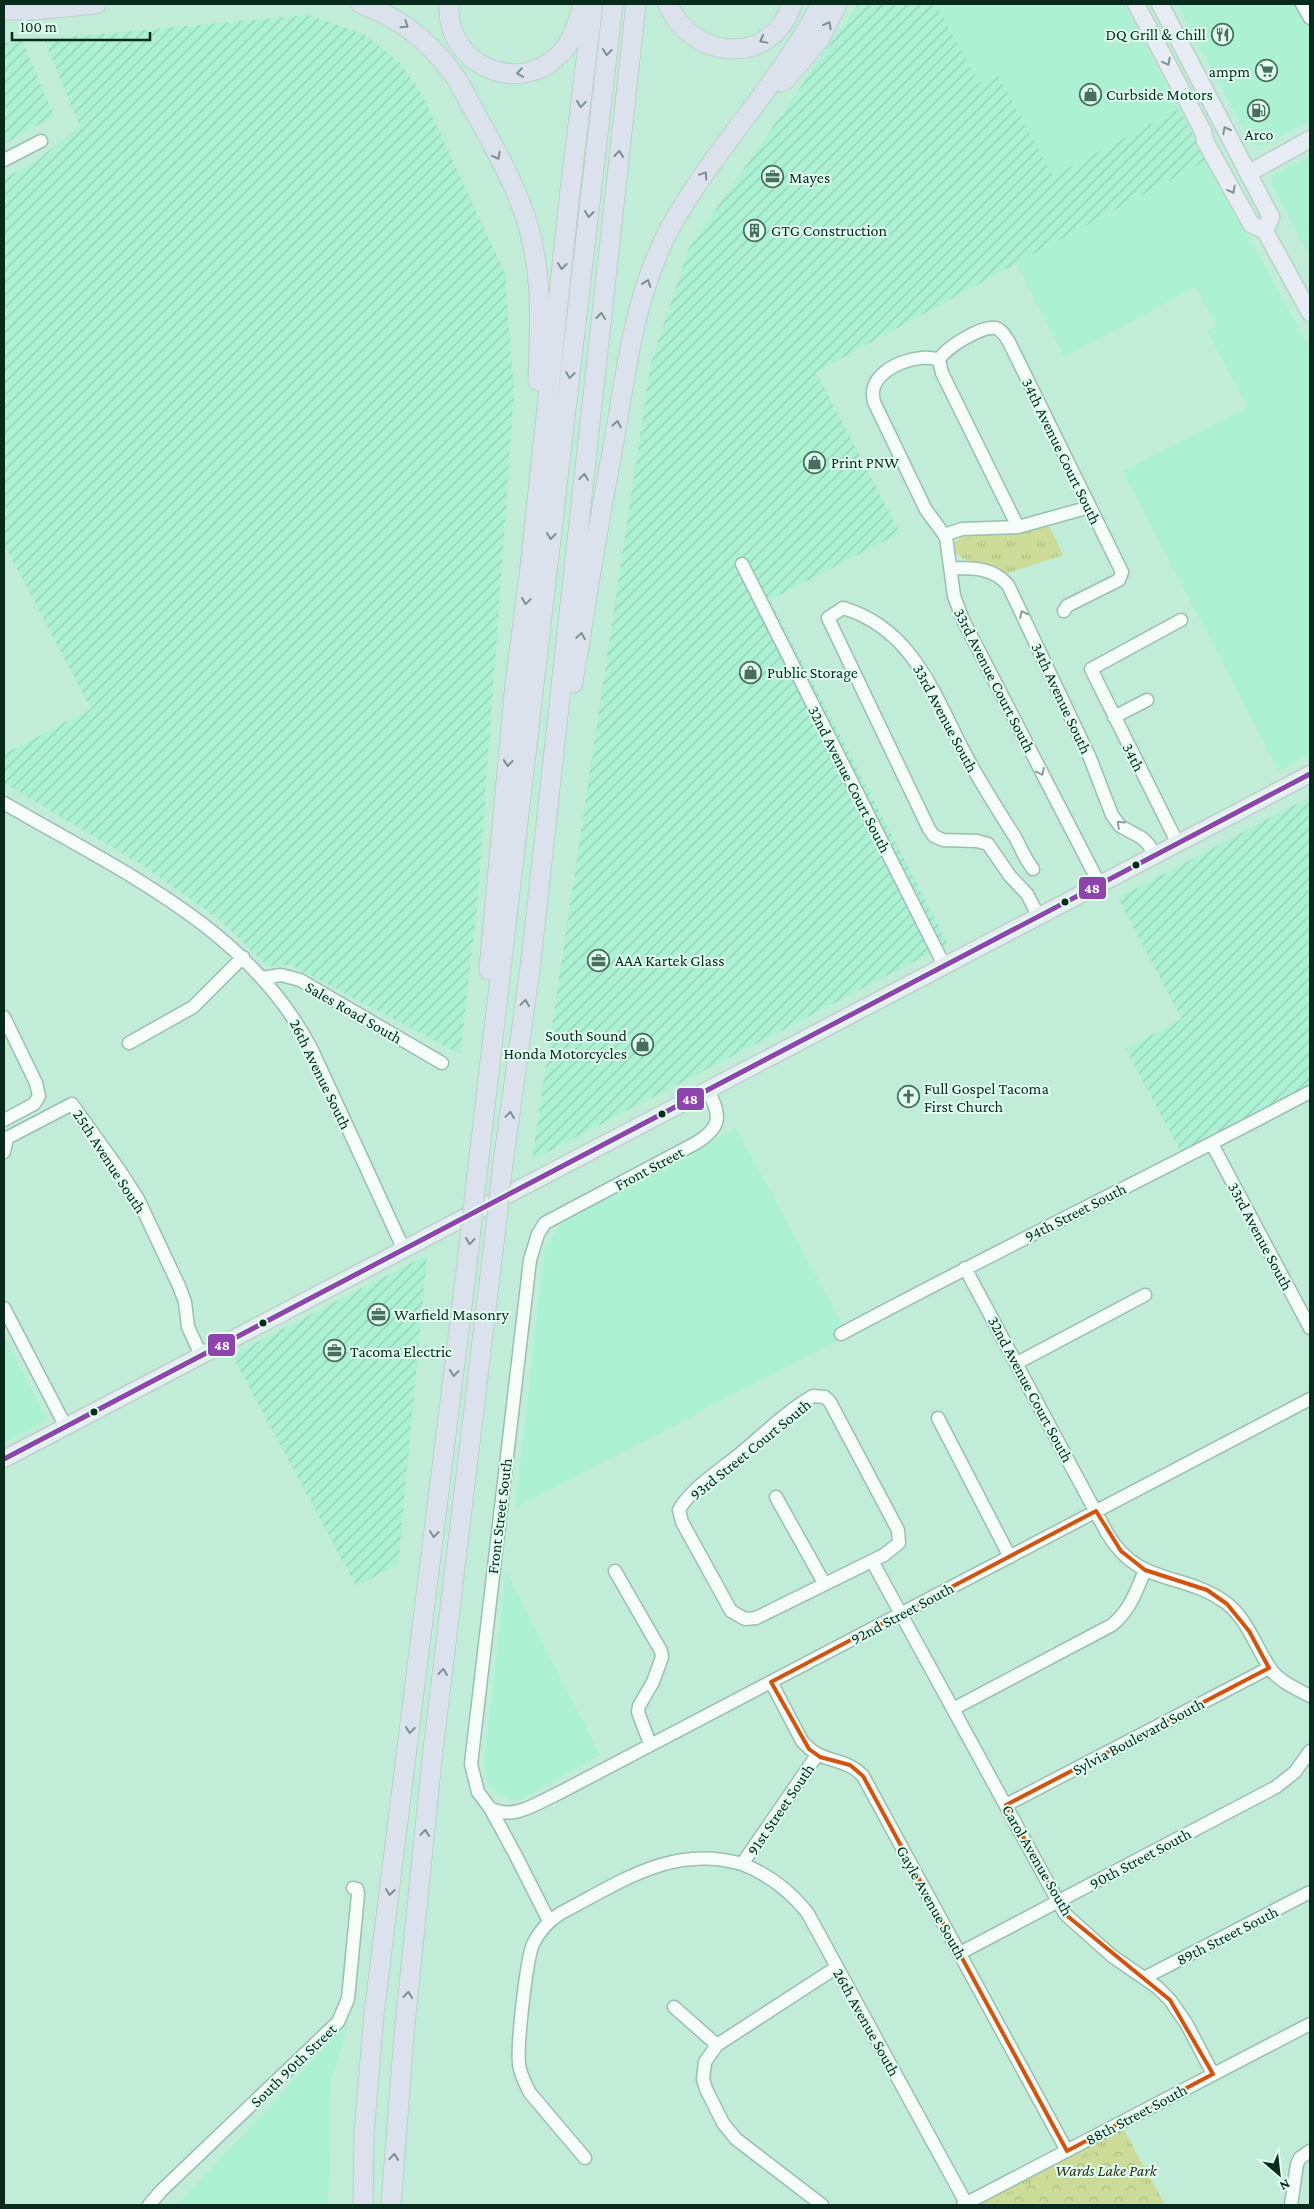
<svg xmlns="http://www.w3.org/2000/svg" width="1314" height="2209" font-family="'Crimson Pro',serif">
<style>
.built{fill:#adf1d3}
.industrial{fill:url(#industrial-furrows)}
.grass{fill:url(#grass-tufts)}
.forest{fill:url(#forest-crowns)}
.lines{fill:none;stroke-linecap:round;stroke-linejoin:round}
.minor-casing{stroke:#9cbeaf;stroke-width:15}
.major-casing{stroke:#bcd1c8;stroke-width:19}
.highway-casing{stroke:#bcd1c8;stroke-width:21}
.minor{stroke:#f6fcf9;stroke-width:12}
.major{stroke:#e6ecf2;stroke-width:16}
.highway{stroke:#dce2ec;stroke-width:19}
.highway-bridge-casing{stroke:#bcd1c8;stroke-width:21;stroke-linecap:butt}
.highway-bridge{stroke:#dce2ec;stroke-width:19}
.bus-1-casing{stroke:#e1fff1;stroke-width:9}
.bus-1{stroke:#8e44ad;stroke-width:5}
.oneway{stroke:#7d8f8f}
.oneway2{stroke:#829592}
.oneway3{stroke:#8b9e96}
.marked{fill:none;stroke:#d2540e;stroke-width:4;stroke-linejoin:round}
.bus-dot{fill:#082a1d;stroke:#e1fff1;stroke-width:2}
.labels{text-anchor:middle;stroke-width:4;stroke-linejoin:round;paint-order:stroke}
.poi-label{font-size:16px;fill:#082a1d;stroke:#e1fff1;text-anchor:start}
.street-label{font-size:16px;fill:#082a1d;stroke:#e1fff1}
.park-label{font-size:16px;font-style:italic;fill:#312f17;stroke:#e1fff1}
.line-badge{stroke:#e1fff1;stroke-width:2}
.badge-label{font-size:14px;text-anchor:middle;font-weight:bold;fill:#fff}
</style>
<defs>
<pattern id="industrial-furrows" width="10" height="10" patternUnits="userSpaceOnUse" patternTransform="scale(1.25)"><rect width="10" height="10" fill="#adf1d3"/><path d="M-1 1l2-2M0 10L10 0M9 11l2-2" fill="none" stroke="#93cfb5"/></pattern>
<pattern id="grass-tufts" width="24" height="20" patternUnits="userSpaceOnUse" patternTransform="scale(1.25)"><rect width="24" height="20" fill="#ccdb98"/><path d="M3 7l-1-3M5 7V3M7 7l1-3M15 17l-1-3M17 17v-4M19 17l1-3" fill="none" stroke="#aebc83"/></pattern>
<pattern id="forest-crowns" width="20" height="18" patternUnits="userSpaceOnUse" patternTransform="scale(1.25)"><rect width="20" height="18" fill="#ccdb98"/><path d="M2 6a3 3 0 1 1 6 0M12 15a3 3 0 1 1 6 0" fill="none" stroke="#aebc83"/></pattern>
</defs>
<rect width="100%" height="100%" fill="#c0ecd8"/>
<path class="built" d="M936,4H1124L1179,109L1053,177L998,73L979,83Z
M1176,4H1310V121L1265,145L1258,146L1251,142Z
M1310,156V257L1272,185L1273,174Z
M1207,160L1310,349V754L1279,771L1123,472L1247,407L1207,331L1217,326L1196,287L1064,357L1017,264Z
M736,1128L848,1335L515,1508L545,1248L560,1224Z
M4,1336L48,1420L4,1443Z
M506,1571L600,1755L520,1800L511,1799L496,1793L487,1781L484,1762Z
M349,2021L331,2080L328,2205H177Z"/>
<path class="industrial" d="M858,4H936L979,83L997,73L1053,176L1179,109L1207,160L816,372L900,533L770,600L948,944L532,1160L651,363L689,248Z
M308,15L364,34L399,62L422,94L505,274L514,395L478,898L460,1054L291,965L267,966L220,920L142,865L4,783V754L91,709L4,544V178L35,162L80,126L44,39Z
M22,40L54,116L4,144V43Z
M1310,797V1085L1181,1153L1126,1049L1182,1019L1118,898Z
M427,1255L398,1564L356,1586L232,1355Z"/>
<path class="grass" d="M1049,526L1063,555L1005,574L962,558L955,552V542L965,535L1018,532Z
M1120,2123L1165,2205H963Z"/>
<path class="forest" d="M1121,2140L1156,2205H987Z"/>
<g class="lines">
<defs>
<path id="minor" d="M1302,4L1310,18
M4,160L41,141
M939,360C920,352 880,366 874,387C872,392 873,397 874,402L926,510L946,537L954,596L963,620L1100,885
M939,360C945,348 982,325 996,328C1002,330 1006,337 1009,342L1122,572L1119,580L1067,606L1064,611
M939,360L942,373L1018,527
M944,535L962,529L1018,527L1090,507
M742,564L945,967
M951,568C972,568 993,567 1008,585L1090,758L1112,815L1120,826L1142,838L1149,845L1155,857
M1114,717L1147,700
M4,803C118,870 249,927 312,1050L404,1250
M1178,844L1091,669L1181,620
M1033,869C1025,859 1021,848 1015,837C996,807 978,779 962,748C933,691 911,628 843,608L828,618L929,829L934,836L943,840L977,841L988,844L1010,876L1027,894L1039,917
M262,978L281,975L300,980L442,1063
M4,1017L36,1083L39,1096L34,1104L4,1120
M129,1043L193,1007L243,957
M1212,1144L1310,1328
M4,1152L7,1138L72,1104L120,1171L138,1199L179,1286L185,1302L188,1327L201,1355
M965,1268L1107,1533C1139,1587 1181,1571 1225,1602C1247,1618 1255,1646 1270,1668C1278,1681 1297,1689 1310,1696
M4,1308L66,1427
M841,1334C996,1251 1155,1174 1310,1092
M1017,1363L1145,1295
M813,1396L825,1397L830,1402L898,1530L899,1543L884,1555L756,1618L745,1619L731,1611L682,1522L679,1510C690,1489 722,1469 741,1453C765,1433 787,1411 813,1396Z
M938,1418L1010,1557
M776,1497L824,1583
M872,1561L1065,1914L1112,1956L1157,1987L1170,2000L1186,2023L1213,2074
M615,1571L661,1651L662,1657L653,1682L639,1706L638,1712L650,1744
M771,1682L802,1741C823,1766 843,1755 863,1776L1067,2151
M953,1709L1112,1625C1130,1610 1136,1592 1145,1570
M1006,1805L1269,1668
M490,1808C513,1821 537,1803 559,1793L1310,1399
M742,1864C768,1874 789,1890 807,1912L966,2203
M549,1921L515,1854L490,1808L478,1792L471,1764L530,1260L538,1234L545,1223L696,1143C722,1127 721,1116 708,1090
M960,1953L1276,1787L1295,1772L1310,1751
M1144,1978L1310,1892
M674,2007L717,2045
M585,2158L530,2093C525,2083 520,2074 519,2064C517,2045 526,1961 533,1944C540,1930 548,1921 561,1913C621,1882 672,1844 742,1864L817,1755
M149,2205L161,2191L338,2022L348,1999L358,1894L357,1889L353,1888
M822,2205L736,2139L723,2123L706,2089L703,2079L705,2062L717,2045L837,1967
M963,2205L1310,2024
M1291,2205L1297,2164L1300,2158L1310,2151"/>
<path id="major" d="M1136,4L1203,131L1205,141L1251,224L1265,231L1310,313
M1160,4L1271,217L1265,231
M1249,173L1310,139
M4,1459L1310,774"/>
<path id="highway" d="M361,4C402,18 434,45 458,81C481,125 513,175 527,222C543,273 540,328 538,381
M449,4C445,63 516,97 559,55C574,41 577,23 583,4
M668,4C692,61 772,67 792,4
M4,10H33L96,4
M783,82L819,40L837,4
M573,683C575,666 579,650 581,634C590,573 601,512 612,452C626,375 633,296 671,226C715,148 780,83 821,4
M489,970L515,684L529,577L570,191L593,4
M503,1163L531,961L636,4
M477,1175L613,4
M363,2205L364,2134L374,2014L466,1273
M391,2205L404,2035L432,1759L495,1234"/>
</defs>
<use href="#minor" class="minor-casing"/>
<use href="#major" class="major-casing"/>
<use href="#highway" class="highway-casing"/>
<use href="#minor" class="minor"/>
<use href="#major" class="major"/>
<use href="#highway" class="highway"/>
<defs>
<path id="highway-bridge" d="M495,1234L503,1163
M466,1273L477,1175"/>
</defs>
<use href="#highway-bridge" class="highway-bridge-casing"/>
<use href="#highway-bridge" class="highway-bridge"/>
<defs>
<path id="bus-1" d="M4,1459L1310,774"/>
</defs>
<use href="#bus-1" class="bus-1-casing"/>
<use href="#bus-1" class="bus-1"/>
</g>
<defs><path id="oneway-chevron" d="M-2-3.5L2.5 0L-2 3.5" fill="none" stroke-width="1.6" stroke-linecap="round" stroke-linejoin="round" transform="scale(1.25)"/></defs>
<g class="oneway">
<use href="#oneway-chevron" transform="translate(405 25) rotate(35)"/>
<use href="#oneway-chevron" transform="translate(828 25) rotate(-61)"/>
<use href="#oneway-chevron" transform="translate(763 40) rotate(151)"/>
<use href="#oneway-chevron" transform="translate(607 52) rotate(96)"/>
<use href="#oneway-chevron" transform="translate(520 73) rotate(172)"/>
<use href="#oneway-chevron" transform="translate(581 104) rotate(97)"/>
<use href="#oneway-chevron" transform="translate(619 154) rotate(-84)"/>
<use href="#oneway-chevron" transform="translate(497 156) rotate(62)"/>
<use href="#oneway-chevron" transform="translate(704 175) rotate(-57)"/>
<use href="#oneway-chevron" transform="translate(589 214) rotate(97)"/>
<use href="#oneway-chevron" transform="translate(562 266) rotate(96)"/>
<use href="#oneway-chevron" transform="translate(647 283) rotate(-70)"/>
<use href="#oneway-chevron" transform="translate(601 316) rotate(-84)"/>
<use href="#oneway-chevron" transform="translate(570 375) rotate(97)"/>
<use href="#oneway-chevron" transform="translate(617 424) rotate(-80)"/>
<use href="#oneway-chevron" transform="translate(584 477) rotate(-84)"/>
<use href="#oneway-chevron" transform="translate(551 536) rotate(97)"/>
<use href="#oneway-chevron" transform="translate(526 601) rotate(98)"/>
<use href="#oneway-chevron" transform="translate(581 636) rotate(-81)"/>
<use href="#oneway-chevron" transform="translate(508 763) rotate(95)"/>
<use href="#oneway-chevron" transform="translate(525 1003) rotate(-82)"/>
<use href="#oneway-chevron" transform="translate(510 1115) rotate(-82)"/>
<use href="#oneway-chevron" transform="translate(470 1241) rotate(96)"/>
<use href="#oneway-chevron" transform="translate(454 1373) rotate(97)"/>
<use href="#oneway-chevron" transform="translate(434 1534) rotate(97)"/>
<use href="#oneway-chevron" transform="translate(443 1672) rotate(-83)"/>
<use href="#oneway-chevron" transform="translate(410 1730) rotate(97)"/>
<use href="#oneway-chevron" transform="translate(425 1833) rotate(-84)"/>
<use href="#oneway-chevron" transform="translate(390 1892) rotate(97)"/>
<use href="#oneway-chevron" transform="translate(408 1995) rotate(-84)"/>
<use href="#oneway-chevron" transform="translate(394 2157) rotate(-85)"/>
</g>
<g class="oneway2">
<use href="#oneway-chevron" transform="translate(1167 62) rotate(62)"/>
<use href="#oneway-chevron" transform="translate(1226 130) rotate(-117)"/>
<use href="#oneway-chevron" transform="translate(1232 190) rotate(61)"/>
</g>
<g class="oneway3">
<use href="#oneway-chevron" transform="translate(1023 614) rotate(-116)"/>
<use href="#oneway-chevron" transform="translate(1041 772) rotate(65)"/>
<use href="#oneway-chevron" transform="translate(1120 824) rotate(-137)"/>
</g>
<path class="marked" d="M1096,1511L1121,1551L1145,1570L1207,1590L1227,1604L1249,1631L1269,1668L1006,1805L1065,1914L1170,2000L1213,2074L1067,2151L863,1776L850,1765L820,1757L809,1749L771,1682Z"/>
<defs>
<symbol id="restaurant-ring" viewBox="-11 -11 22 22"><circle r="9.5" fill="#e1fff1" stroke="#486e5e" stroke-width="1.5"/><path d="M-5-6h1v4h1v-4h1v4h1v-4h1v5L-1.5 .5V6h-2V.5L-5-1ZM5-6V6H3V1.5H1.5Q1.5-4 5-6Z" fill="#486e5e"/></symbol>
<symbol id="supermarket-ring" viewBox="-11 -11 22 22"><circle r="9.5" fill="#e1fff1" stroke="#486e5e" stroke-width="1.5"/><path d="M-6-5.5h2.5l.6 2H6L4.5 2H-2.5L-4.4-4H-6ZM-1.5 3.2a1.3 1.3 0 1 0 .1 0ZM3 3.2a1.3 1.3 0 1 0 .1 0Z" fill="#486e5e"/></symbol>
<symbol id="shop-ring" viewBox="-11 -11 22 22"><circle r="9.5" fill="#e1fff1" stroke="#486e5e" stroke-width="1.5"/><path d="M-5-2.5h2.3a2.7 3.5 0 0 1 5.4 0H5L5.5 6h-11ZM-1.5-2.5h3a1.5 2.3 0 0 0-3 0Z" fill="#486e5e"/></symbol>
<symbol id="fuel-ring" viewBox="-11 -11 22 22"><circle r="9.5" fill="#e1fff1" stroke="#486e5e" stroke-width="1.5"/><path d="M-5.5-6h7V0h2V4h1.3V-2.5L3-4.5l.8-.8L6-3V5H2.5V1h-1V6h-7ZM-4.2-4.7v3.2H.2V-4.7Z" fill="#486e5e"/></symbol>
<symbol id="office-ring" viewBox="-11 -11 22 22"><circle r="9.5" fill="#e1fff1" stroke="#486e5e" stroke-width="1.5"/><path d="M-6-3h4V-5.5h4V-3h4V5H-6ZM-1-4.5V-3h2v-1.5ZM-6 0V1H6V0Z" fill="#486e5e"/></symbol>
<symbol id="building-ring" viewBox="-11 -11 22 22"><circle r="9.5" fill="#e1fff1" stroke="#486e5e" stroke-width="1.5"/><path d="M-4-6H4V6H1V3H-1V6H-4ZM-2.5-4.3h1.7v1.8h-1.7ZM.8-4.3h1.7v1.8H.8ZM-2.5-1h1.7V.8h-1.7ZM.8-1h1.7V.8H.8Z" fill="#486e5e"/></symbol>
<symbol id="church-ring" viewBox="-11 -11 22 22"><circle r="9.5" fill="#e1fff1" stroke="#486e5e" stroke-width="1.5"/><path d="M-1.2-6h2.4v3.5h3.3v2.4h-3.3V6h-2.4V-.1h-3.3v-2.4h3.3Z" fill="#486e5e"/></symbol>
</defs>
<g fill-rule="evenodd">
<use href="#restaurant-ring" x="1210" y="22" width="25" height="25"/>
<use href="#supermarket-ring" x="1254" y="58" width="25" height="25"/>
<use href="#shop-ring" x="1078" y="82" width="25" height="25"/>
<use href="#fuel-ring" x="1246" y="98" width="25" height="25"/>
<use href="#office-ring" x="760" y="164" width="25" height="25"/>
<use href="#building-ring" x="742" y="218" width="25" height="25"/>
<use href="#shop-ring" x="802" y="450" width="25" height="25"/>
<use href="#shop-ring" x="738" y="660" width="25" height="25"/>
<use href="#office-ring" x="586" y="948" width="25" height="25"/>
<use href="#shop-ring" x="630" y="1032" width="25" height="25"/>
<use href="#church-ring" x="896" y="1084" width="25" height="25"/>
<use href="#office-ring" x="366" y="1302" width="25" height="25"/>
<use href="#office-ring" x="322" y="1338" width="25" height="25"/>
</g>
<g class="bus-dot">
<circle cx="1136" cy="865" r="4.5"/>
<circle cx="1065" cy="902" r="4.5"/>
<circle cx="662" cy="1114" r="4.5"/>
<circle cx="263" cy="1323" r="4.5"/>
<circle cx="94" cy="1412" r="4.5"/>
</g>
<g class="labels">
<g class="poi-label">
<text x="1206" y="40" text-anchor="end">DQ Grill &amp; Chill</text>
<text x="1250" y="77" text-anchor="end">ampm</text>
<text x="1106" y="100">Curbside Motors</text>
<text x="1259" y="140" text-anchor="middle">Arco</text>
<text x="789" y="183">Mayes</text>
<text x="771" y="236">GTG Construction</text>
<text x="831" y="468">Print PNW</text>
<text x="767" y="678">Public Storage</text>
<text x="615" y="966">AAA Kartek Glass</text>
<text x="627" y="1041" text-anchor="end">South Sound<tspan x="627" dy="18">Honda Motorcycles</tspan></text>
<text x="924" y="1094">Full Gospel Tacoma<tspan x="924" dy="18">First Church</tspan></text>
<text x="394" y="1320">Warfield Masonry</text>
<text x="350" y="1357">Tacoma Electric</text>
</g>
<g class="street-label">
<text transform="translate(1062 451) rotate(64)" y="6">34th Avenue Court South</text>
<text transform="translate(995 680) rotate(63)" y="6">33rd Avenue Court South</text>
<text transform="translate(1062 698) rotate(65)" y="6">34th Avenue South</text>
<text transform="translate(946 718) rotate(62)" y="6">33rd Avenue South</text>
<text transform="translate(1134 757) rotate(63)" y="6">34th</text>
<text transform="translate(850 779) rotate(63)" y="6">32nd Avenue Court South</text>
<text transform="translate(354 1012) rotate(30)" y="6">Sales Road South</text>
<text transform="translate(321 1074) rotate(64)" y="6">26th Avenue South</text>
<text transform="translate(110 1161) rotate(57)" y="6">25th Avenue South</text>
<text transform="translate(649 1168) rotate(-28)" y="6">Front Street</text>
<text transform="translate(1075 1212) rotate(-27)" y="6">94th Street South</text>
<text transform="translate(1261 1236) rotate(62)" y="6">33rd Avenue South</text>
<text transform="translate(1031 1389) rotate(62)" y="6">32nd Avenue Court South</text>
<text transform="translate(750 1449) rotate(-39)" y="6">93rd Street Court South</text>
<text transform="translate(499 1516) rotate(-83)" y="6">Front Street South</text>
<text transform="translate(902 1613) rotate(-28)" y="6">92nd Street South</text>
<text transform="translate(1138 1736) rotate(-28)" y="6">Sylvia Boulevard South</text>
<text transform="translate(780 1809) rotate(-56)" y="6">91st Street South</text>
<text transform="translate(1140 1858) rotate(-28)" y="6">90th Street South</text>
<text transform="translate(1038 1860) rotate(60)" y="6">Carol Avenue South</text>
<text transform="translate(932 1902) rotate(61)" y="6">Gayle Avenue South</text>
<text transform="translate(1227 1935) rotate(-27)" y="6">89th Street South</text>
<text transform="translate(867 2022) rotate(61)" y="6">26th Avenue South</text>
<text transform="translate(293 2065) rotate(-44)" y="6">South 90th Street</text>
<text transform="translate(1136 2114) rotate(-28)" y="6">88th Street South</text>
</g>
<g class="park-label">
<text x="1106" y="2176">Wards Lake Park</text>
</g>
</g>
<g class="line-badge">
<rect x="1078" y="876" width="29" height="24" rx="5" fill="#8e44ad"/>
<rect x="676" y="1087" width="29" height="24" rx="5" fill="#8e44ad"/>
<rect x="207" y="1333" width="29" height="24" rx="5" fill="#8e44ad"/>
</g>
<g class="badge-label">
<text x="1092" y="893">48</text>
<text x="690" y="1104">48</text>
<text x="222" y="1350">48</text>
</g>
<rect width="1314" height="2209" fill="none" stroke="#082a1d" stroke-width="10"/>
<g transform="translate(1279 2174) rotate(152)" stroke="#e1fff1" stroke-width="4" paint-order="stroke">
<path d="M0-4L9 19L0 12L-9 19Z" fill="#082a1d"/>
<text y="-8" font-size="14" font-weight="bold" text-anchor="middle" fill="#082a1d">N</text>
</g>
<path d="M12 32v8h138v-8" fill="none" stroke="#082a1d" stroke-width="2.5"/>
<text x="20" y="32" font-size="15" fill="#082a1d" stroke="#e1fff1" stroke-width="4" paint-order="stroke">100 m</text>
</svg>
